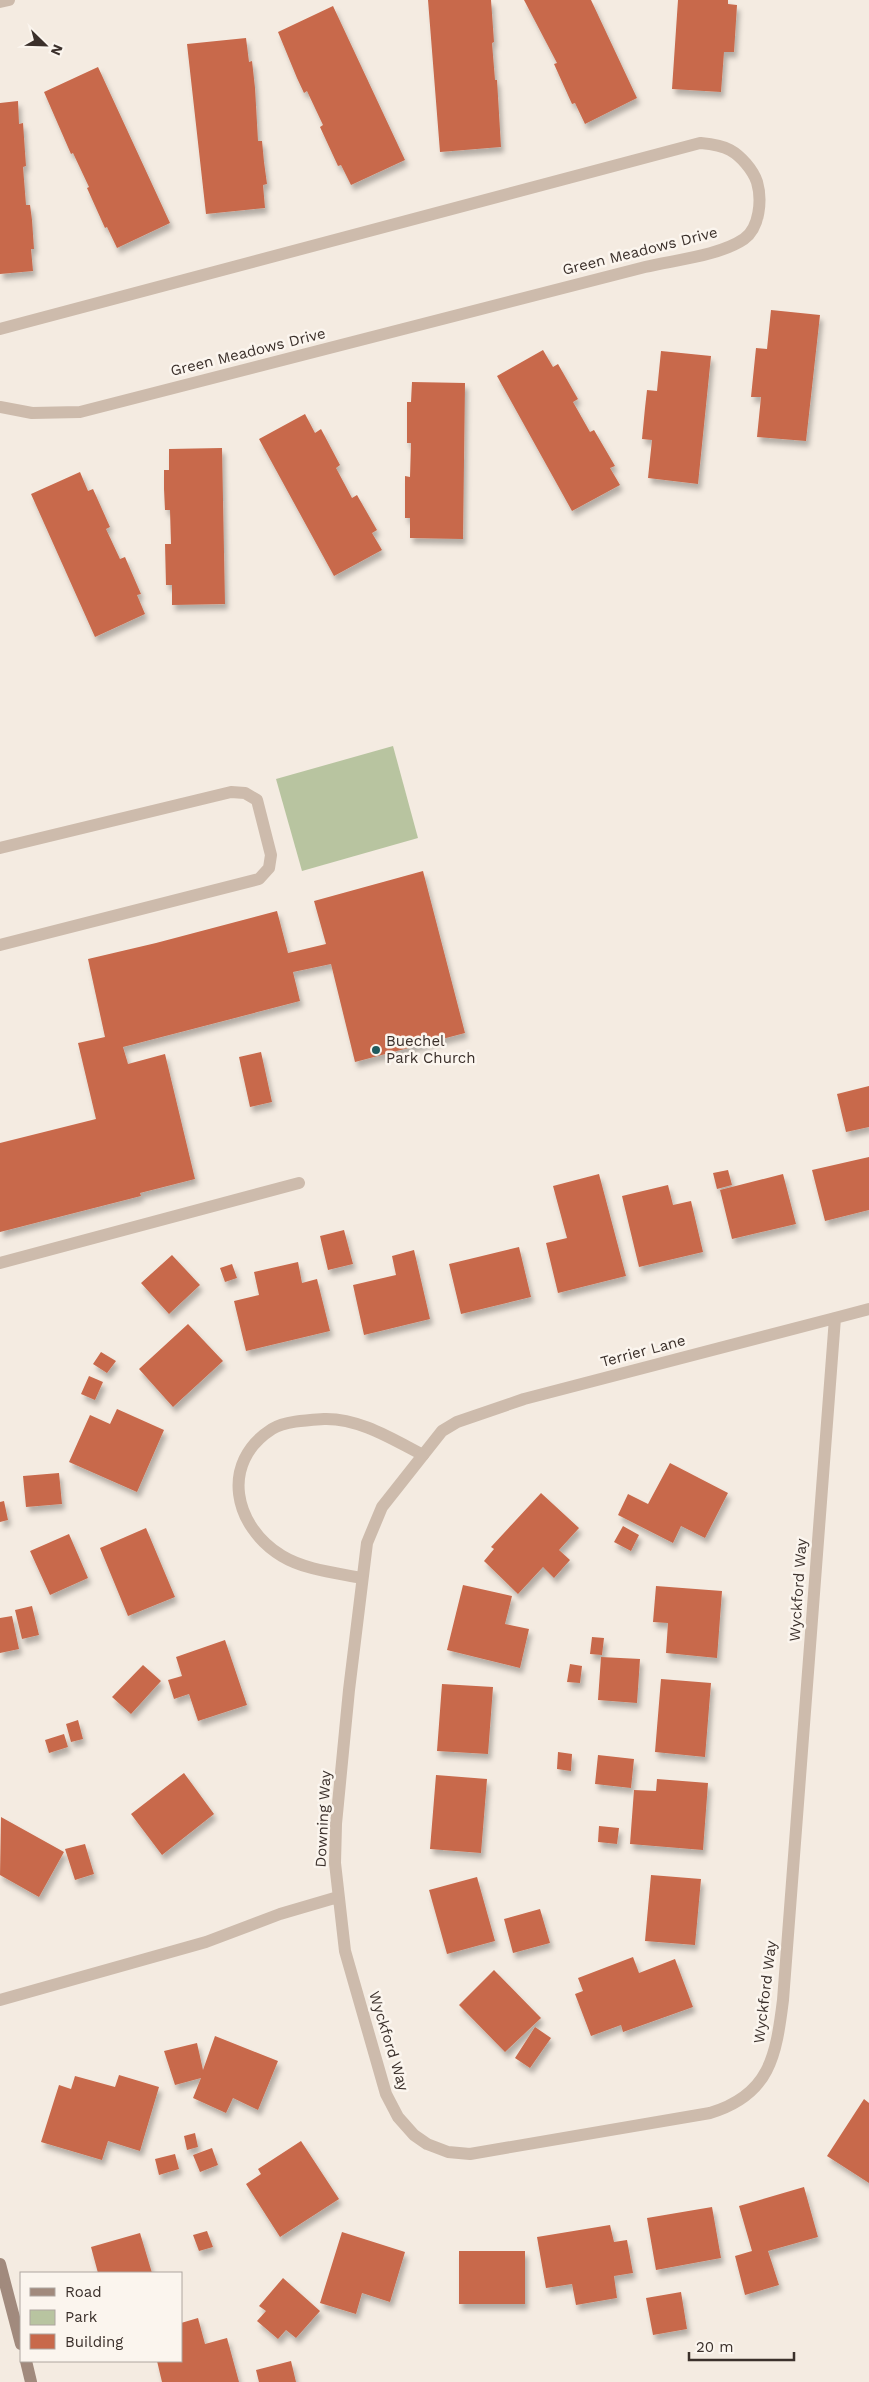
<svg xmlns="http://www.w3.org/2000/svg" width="869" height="2382" font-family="'Work Sans',sans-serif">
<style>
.green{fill:#b8c4a0}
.building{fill:#c8694b;filter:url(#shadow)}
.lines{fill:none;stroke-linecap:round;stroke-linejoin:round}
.service{stroke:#cdbbac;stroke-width:12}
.minor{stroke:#cdbbac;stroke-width:12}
.secondary{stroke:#a18a7d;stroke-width:12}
.poi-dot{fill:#1f5a5e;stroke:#fbf5ee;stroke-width:2}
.labels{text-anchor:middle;stroke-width:5;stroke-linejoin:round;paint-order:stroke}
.street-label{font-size:15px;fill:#3b302b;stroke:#fbf5ee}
.poi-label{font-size:15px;fill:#3b302b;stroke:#fbf5ee;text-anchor:start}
</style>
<defs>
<filter id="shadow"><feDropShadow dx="3" dy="5.5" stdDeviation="2.5" flood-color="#0004"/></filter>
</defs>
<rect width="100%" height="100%" fill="#f4ebe1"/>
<path class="green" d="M393,746L418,838L302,871L276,779Z"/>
<path class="building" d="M428,0H491L494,42L492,43L495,80H497L501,147L440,152Z
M524,0H591L637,98L585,124L575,103L572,104L554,64L557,63Z
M678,0H728V4L737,5L734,52H724L721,92L672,89Z
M333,6L405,160L351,185L341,165L338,166L320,127L323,125L307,91L304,93L297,78L278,32Z
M246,38L249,62L252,61L255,88L258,141H262L264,162L267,184L263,185L265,208L206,214L187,44Z
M98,67L170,223L117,248L107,227L105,228L87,188L89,187L73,153L71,154L44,92Z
M18,101L19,124L23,123L25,152L26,166L23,167L26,205H30L32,220L34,249H31L33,271L0,274V103Z
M771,310L820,315L806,441L757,437L761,397H751L756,348L767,349Z
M543,350L553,367L558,364L578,399L573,402L590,432L594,430L615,466L610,468L620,485L572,511L497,376Z
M661,351L711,356L698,484L648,478L652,440L642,439L645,408L647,390L657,391Z
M412,382L465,383L463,539L410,538V518H405V476L410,477L411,443H407V402H411Z
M305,414L315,433L321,429L340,465L336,468L352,498L357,495L377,530L372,533L382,550L334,576L259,439Z
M222,448L225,604L172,605V585H166L165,544H171L170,510H165L164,489V470H169V449Z
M80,472L88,491L93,489L110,527L106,529L120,559L125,557L131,571L141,594L137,595L145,614L95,637L31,494Z
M423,871L465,1033L355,1062L331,964L293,972L300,1001L123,1047L128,1064L165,1054L195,1179L140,1193L141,1196L0,1232V1143L96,1119L78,1043L105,1037L88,959L156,943L277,911L288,953L326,944L314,901Z
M261,1052L272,1102L250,1107L239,1057Z
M869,1086V1127L846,1132L837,1094Z
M869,1157V1210L825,1221L812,1170Z
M728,1170L732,1185L717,1189L713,1173Z
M599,1174L626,1276L558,1293L546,1243L567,1238L553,1186Z
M783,1174L796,1224L732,1239L720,1190Z
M668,1185L673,1205L691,1201L703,1252L639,1267L622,1196Z
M344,1230L353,1264L328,1270L320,1236Z
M519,1247L531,1297L461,1314L449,1264Z
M414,1250L430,1319L364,1335L353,1285L396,1275L392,1256Z
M172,1255L200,1285L169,1314L141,1283Z
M298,1262L302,1283L317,1279L330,1331L246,1351L234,1301L259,1295L254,1272Z
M232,1264L237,1278L225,1282L220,1268Z
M188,1324L223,1361L173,1407L139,1369Z
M101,1352L116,1361L107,1373L93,1364Z
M89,1376L103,1382L95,1400L81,1394Z
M117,1409L164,1430L137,1492L69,1462L90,1415L110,1424Z
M670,1463L728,1493L705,1538L681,1526L673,1543L618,1515L628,1494L648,1504Z
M59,1473L62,1504L26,1507L23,1476Z
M541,1493L579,1528L559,1550L570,1560L554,1578L543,1567L518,1594L484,1561L494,1549L491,1547Z
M4,1501L8,1520L0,1522V1502Z
M623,1526L639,1535L631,1551L614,1542Z
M146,1528L175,1597L128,1616L100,1548Z
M69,1534L88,1578L50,1595L30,1551Z
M463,1585L512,1596L505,1624L529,1629L520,1668L447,1650Z
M656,1586L722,1591L717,1658L666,1653L668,1623L653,1622Z
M32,1606L39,1635L22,1639L15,1610Z
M12,1616L19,1649L0,1653V1618Z
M592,1637L604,1638L602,1655L590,1654Z
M225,1640L247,1705L198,1721L189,1694L174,1699L168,1680L182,1676L176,1657Z
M601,1657L640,1659L637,1703L598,1700Z
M570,1664L582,1666L580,1683L567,1682Z
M143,1665L161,1681L131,1714L112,1697Z
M661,1679L711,1683L705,1757L655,1752Z
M442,1684L493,1687L488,1754L437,1751Z
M78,1720L83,1739L71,1742L66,1724Z
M64,1734L68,1747L49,1753L45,1740Z
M558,1752L572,1754L571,1771L557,1769Z
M598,1755L634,1759L631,1788L595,1784Z
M184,1773L214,1814L162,1855L131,1814Z
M436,1775L487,1779L481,1853L430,1849Z
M657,1779L708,1783L703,1850L630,1844L634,1790L656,1791Z
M1,1817L64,1852L39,1897L0,1875Z
M599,1826L619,1828L617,1844L598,1842Z
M85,1844L94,1874L75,1880L65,1849Z
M651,1875L701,1879L695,1945L645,1941Z
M477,1877L495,1941L447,1954L429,1890Z
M540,1909L550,1943L513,1953L504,1919Z
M633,1957L639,1973L675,1959L693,2007L623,2032L621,2025L591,2036L575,1994L583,1991L578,1978Z
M494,1970L541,2018L505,2052L459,2005Z
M535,2027L551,2038L530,2068L515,2058Z
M215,2036L278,2061L258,2110L233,2098L226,2113L193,2098L201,2078L175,2085L164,2051L197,2043L203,2070Z
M119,2075L159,2087L140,2151L108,2141L102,2160L41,2142L59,2085L71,2089L75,2076L115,2087Z
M864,2099L869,2103V2183L827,2156Z
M195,2133L198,2147L187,2150L184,2136Z
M301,2141L339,2199L280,2237L246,2184L261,2174L258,2169Z
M212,2148L218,2165L200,2172L193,2155Z
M175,2154L179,2169L159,2175L155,2159Z
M804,2187L818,2237L768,2251L779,2285L745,2295L735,2256L752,2251L739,2206Z
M712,2207L721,2258L656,2270L647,2218Z
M610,2225L614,2242L627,2240L633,2273L614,2276L617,2298L576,2305L572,2284L546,2288L537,2237Z
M207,2231L213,2247L199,2251L193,2235Z
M342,2232L405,2252L390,2302L362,2293L356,2314L320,2303Z
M140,2233L152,2273H98L91,2247Z
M459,2251H525V2304H459Z
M283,2278L320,2311L296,2338L286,2330L278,2339L257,2321L266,2311L259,2306Z
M681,2292L687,2329L653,2335L646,2298Z
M198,2318L205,2344L227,2338L239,2382H162L157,2361H181V2323Z
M291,2361L296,2382H259L256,2370Z"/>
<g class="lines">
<path class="service" d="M0,2L9,0
M0,848L231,792L245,793L257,800L271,855L269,868L259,879L0,945
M0,1263L299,1183
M362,1578C337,1573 305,1570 282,1556C234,1527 219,1463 272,1429C285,1421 309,1420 324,1419C359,1418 392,1439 423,1455"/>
<path class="minor" d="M0,329L700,143C710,144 721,145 730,150C741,156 753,170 757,182C762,199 760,228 744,239C719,256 674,260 645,267L80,412L32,413L0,407
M835,1318L783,2000C776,2056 770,2095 710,2113L470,2154L448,2152L427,2144L414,2135L398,2117L386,2094L345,1951L335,1863L336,1824L349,1690L367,1543L382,1507L442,1431L457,1422L524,1399L835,1318L869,1309
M0,2000L206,1942L280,1914L338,1897"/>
<path class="secondary" d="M0,2264L21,2344
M26,2361L31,2382"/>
</g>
<circle class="poi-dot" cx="376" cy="1050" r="5"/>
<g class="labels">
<g class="street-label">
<text transform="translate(640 251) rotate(-14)" y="5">Green Meadows Drive</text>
<text transform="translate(248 352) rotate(-14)" y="5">Green Meadows Drive</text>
<text transform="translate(643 1351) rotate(-15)" y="5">Terrier Lane</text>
<text transform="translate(798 1590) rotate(-86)" y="5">Wyckford Way</text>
<text transform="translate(323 1819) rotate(-87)" y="5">Downing Way</text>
<text transform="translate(765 1992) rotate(-83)" y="5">Wyckford Way</text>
<text transform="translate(389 2041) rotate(73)" y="5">Wyckford Way</text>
</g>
<g class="poi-label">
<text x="386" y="1046">Buechel<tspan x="386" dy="17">Park Church</tspan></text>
</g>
</g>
<rect x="20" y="2272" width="162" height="90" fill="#fbf5ee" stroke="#aea6a0"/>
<rect x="30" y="2288" width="25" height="8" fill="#a18a7d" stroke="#aea6a0"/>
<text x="65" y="2297" font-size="15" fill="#3b302b">Road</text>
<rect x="30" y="2310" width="25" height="15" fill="#b8c4a0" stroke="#aea6a0"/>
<text x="65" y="2322" font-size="15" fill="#3b302b">Park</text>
<rect x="30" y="2334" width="25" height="15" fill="#c8694b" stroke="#aea6a0"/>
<text x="65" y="2347" font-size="15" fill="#3b302b">Building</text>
<g transform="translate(45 45) rotate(113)" stroke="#fbf5ee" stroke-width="4" paint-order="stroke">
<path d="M0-4L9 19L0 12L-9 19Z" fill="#3b302b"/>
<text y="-8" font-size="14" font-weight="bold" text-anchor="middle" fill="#3b302b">N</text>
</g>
<path d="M689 2352v8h105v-8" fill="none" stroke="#3b302b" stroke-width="2.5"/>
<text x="696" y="2352" font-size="15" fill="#3b302b" stroke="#fbf5ee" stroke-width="4" paint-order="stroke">20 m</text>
</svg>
